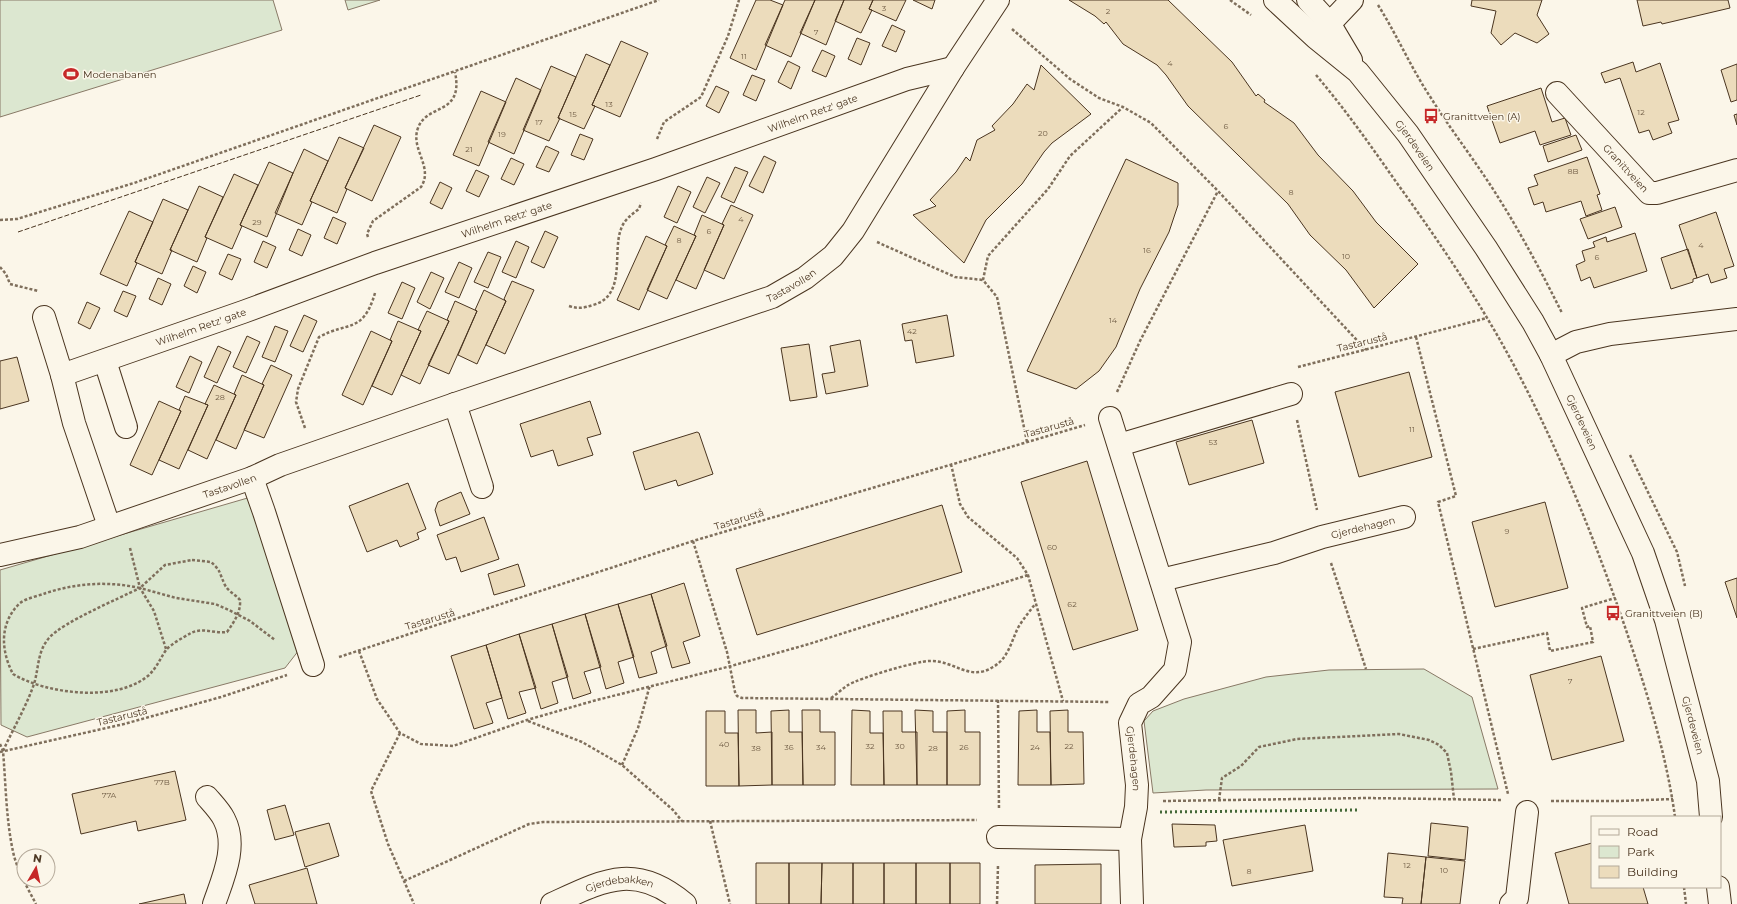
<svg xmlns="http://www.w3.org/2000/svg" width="1737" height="904" font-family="Montserrat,sans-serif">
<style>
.green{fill:#dce7d0;stroke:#887966}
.building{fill:#ecdcbc;stroke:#4a3520}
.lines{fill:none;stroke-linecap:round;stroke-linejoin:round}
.minor-casing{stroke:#4a3520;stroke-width:24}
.major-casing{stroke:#4a3520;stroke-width:24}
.path{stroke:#7f6f5c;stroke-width:2.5;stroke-dasharray:3 2;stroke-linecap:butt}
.minor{stroke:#fbf6e9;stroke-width:22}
.major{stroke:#fbf6e9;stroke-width:22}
.hedge{stroke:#436837;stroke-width:3;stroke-dasharray:2 3;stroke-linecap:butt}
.fence{stroke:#4a3520;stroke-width:1;stroke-dasharray:5 2;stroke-linecap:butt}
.labels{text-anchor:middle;stroke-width:3;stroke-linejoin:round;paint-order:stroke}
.number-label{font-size:8px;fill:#725f47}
.poi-label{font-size:10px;fill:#4a3520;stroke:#fbf6e9;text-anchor:start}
.street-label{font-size:10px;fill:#4a3520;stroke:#fbf6e9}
</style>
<rect width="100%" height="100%" fill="#fbf6e9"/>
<path class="green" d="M0,0H273L282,30L0,117Z
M345,0H380L348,10Z
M251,497L299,650L285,668L27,737L1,725L0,570Z
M1424,669L1472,697L1498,789L1206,790L1153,793L1144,721L1153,711L1184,699L1266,677L1329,670Z"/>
<path class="building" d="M756,0H770L783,5L756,70L730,58Z
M785,0H815L791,57L765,45Z
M815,0H844L826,45L800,33Z
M844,0H873L869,9L872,10L861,33L835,21Z
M873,0H906L896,21L869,9Z
M913,0H935L932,9Z
M1069,0H1168L1232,62L1256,96L1258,94L1265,100L1264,102L1294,123L1318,155L1353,191L1376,222L1418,264L1374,308L1346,270L1310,235L1288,204L1188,106L1166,75L1157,65L1123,44L1106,22L1104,24L1095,16Z
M1472,0H1542L1537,15L1549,34L1537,43L1515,33L1501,45L1491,33L1496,11L1471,6Z
M1637,0H1728L1730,8L1662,24L1661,22L1643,26Z
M892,25L905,31L896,52L882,46Z
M857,38L870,43L861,65L848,59Z
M621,41L648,53L620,117L592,105Z
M822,50L835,56L826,77L812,71Z
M586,54L610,65L592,105L595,106L584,129L558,118Z
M788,61L800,67L791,89L778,82Z
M1633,62L1636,72L1660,63L1679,120L1668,123L1672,133L1653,140L1649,130L1639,133L1620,78L1605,83L1601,73Z
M1737,64V100L1731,102L1721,70Z
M1041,65L1091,114L1052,143L1044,152L1022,184L986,220L964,263L913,215L936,206L930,200L956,172L966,157L970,161L977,140L995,130L992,126L1013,104L1027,84L1034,90Z
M551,66L576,77L558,118H560L549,141L523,130Z
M752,75L765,80L756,101L743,95Z
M516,78L541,90L514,154L488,142Z
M716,86L729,92L719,113L706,106Z
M1541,88L1552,122L1565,118L1571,135L1540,145L1535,131L1500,143L1487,106Z
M481,91L506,102L479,166L453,155Z
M1737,114V125L1734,115Z
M374,125L401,137L372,201L345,188Z
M580,134L593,139L584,160L571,155Z
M1576,135L1582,150L1548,162L1543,146Z
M339,137L364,148L345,188L347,189L337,213L310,201Z
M546,146L559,152L549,172L536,167Z
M304,149L328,161L310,201L312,202L302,225L275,213Z
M764,156L776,162L763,193L749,186Z
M1587,157L1600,194L1597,195L1602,210L1586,216L1581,201L1546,212L1543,202L1534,205L1528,188L1538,185L1534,175Z
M511,158L524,164L514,185L501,179Z
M1126,159L1178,183V205L1169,232L1140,289L1116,347L1099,371L1076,389L1027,371Z
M269,162L293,173L267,237L240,225Z
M735,167L748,172L734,203L721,197Z
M476,170L489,176L479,197L466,191Z
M234,174L258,185L240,225L242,226L232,249L205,237Z
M707,177L720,183L705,213L693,207Z
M440,182L452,188L442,209L430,203Z
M199,186L223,197L205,237L207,238L197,262L170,250Z
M678,186L691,192L677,223L664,217Z
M163,199L188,210L170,250H172L162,274L135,262Z
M731,205L753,215L724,279L704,270L724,225L722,224Z
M1615,207L1622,227L1588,239L1580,219Z
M129,211L153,222L135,262L137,263L127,286L100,274Z
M1716,212L1734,266L1724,269L1727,278L1711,283L1708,274L1697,278L1679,225Z
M702,215L724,225L696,289L676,280L696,236L694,235Z
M333,217L346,223L337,244L324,238Z
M674,226L696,236L667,299L647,290L667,246L665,245Z
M298,229L311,235L302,256L289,250Z
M545,231L558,237L544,268L531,262Z
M1635,233L1647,271L1594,288L1590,277L1581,281L1576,265L1585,261L1582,251L1595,247L1593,242L1606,237L1607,242Z
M646,236L667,246L639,310L617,300Z
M263,241L276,247L267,268L254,262Z
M516,241L529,247L516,278L502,272Z
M1688,249L1697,278L1693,279V282L1671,289L1661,258Z
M488,252L501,257L488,288L474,282Z
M228,254L241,259L232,280L219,274Z
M459,262L472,268L459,298L445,292Z
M193,266L206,272L197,293L184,286Z
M431,272L444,278L430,309L417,302Z
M158,278L171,284L162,305L149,299Z
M512,281L534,290L505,354L486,345L506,301L504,299Z
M402,282L415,288L402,319L388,313Z
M484,290L506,301L477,364L458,355L477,311L475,310Z
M123,291L136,296L127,317L114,311Z
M455,301L477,311L449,374L428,365L449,321L447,320Z
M87,302L100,308L90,329L78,323Z
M427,311L449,321L420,384L401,375L421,331L418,330Z
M304,315L317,321L303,352L290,346Z
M947,315L954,356L916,363L912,340L905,341L902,324Z
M398,321L421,331L392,395L372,386L392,341L390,340Z
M275,326L288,331L275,362L262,357Z
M371,331L392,341L363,405L342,395Z
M247,336L260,342L246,373L233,367Z
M860,340L868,386L826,394L822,374L835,372L830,346Z
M809,344L817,397L790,401L781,348Z
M218,346L231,352L217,383L204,377Z
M190,356L202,362L189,393L176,387Z
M17,357L29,401L0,409V361Z
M271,365L292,375L264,438L244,430L264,385L262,384Z
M1409,372L1432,457L1359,477L1335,392Z
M242,375L264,385L236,449L216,440L236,395L234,394Z
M214,385L236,395L207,459L188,450L208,405L205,404Z
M185,396L208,405L179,469L159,460L181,411L179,410Z
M159,401L181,411L152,475L130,465Z
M590,401L601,434L587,438L593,455L558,466L553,450L531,457L520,424Z
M1252,420L1264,463L1189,485L1176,442Z
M697,432L699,433L713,474L678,486L676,480L645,490L633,452Z
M1087,461L1138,630L1073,650L1021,482Z
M408,483L426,529L417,533L419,539L400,547L397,540L367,552L349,506Z
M461,492L470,514L440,526L435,510L438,502Z
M1545,502L1568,588L1495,607L1472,522Z
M942,505L962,572L757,635L736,569Z
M484,517L499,559L461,572L456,557L446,560L437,535Z
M518,564L525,586L494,595L488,574Z
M1737,578V618L1725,582Z
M684,583L700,636L683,642L690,663L672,668L651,594Z
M651,594L667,646L651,652L657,673L639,678L618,604Z
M618,604L634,657L618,662L624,683L606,689L585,614Z
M585,614L601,667L584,672L591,693L573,699L552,624Z
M552,624L568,677L552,682L558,703L541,709L519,634Z
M519,634L536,688L519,692L526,713L508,719L486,645Z
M486,645L502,698L486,703L493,723L474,729L451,656Z
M1601,656L1624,741L1552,760L1530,675Z
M738,710H756V733L772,732V785L739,786Z
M789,710V732H802L803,785H772L771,711Z
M802,710H820V732H835V785H803Z
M852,710L870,711V733H883L884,785H851Z
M915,710L933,711V732H947V785H917Z
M965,710V732H980V785H947V711Z
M1037,710V732H1050L1051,785H1018L1019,711Z
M1068,710V732H1083L1084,784L1051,785L1050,711Z
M706,711H725V733H738L739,786H706Z
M883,711H902V732H917V785H884Z
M175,771L186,820L138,831L136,821L81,834L72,794Z
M285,805L294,835L275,840L267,810Z
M329,823L339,856L305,867L295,832Z
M1431,823L1468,827L1465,860L1428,856Z
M1172,824L1215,825L1217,841L1206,842V846L1174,847Z
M1305,825L1313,871L1232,886L1223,840Z
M1592,843V887H1643L1648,904H1569L1555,853Z
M1388,853L1426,857L1421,904H1402L1403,898L1384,897Z
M1426,857L1465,861L1460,904H1421Z
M756,863H789V904H756Z
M789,863H822L821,904H789Z
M822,863H853V904H821Z
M853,863H884V904H853Z
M884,863H916V904H884Z
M916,863H950V904H916Z
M950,863H980V904H950Z
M1101,864V904H1035V865Z
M307,868L317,904H255L249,885Z
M184,894L186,904H139Z"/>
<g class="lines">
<defs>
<g id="minor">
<path d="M1317,37L1352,0"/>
<path id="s1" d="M1557,93L1649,193H1657L1737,170"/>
<path d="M44,317L62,375L74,423L109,526"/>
<path d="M1551,355L1576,342L1610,334L1737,319"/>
<path d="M105,361L126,427"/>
<path id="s2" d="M62,375L243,312L375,263L656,169L907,79L953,68"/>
<path d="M455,404L482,487"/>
<path id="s3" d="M1110,418L1180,642L1175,670L1151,697L1139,704L1130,723L1137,785L1136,807L1130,839L1132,904"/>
<path d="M1119,445L1291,394"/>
<path d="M252,478L264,512L313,665"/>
<path id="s4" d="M0,555L80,537L252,478L280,465L455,404L772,297L805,278L833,256L853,231L953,68L998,0"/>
<path id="s5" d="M1161,580L1274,553L1322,537L1404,517"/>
<path d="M207,797C213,804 220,811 224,819C238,846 223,878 214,904"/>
<path d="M998,837L1130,839"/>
<path id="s6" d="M552,904C604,880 635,862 685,904"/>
<path d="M1511,904L1517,898L1527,812"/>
</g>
<g id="major">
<path id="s7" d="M1275,0L1316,38L1358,72L1408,134L1486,248L1533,322L1551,355L1643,553L1666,620L1708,781L1711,817"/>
<path d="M1308,0L1329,23L1351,60"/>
<path d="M1718,887L1720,904"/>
</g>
</defs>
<use href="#minor" class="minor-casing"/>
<use href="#major" class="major-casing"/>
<path class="path" d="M1230,0L1251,15
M1378,5C1397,35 1411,68 1431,98C1449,127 1470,154 1489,183C1516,224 1540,269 1562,313
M1012,29L1070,79L1099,98L1123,107L1151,123L1218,191L1366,350
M1316,75C1344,108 1369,143 1394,179C1431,230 1468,284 1500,340C1551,430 1591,529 1625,627C1646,689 1666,752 1675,817
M657,139L664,122L701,97L728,36L739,0
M0,220L17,219L134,183L659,0
M368,237L367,234L373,221L421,187C434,167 410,149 418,128C427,103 464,116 455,72
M877,242L955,277L983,280
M0,267L6,274L10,284L38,291
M569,306C578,309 584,308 593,305C627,296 612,252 621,229C624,220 631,215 639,209L641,203
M1416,337L1456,496L1438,502L1508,794
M1298,367L1487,318
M1117,392L1140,341L1218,191
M1297,420L1317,510
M305,428L296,402L298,389L319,337C348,321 363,334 375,293
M1027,442L997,297L983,280L988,256L1048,189L1070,156L1123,107
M1630,455L1677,552L1685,586
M951,464L960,504L968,517L1017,558L1028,575L1063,701
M693,541L727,652L735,692L737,696L742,698L1110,702
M130,548L140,588L154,611L166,649
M192,560L211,562C221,571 219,572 224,583C227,591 235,594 240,600C241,612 234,622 227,632C215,634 203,627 191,633C184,637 171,644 166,650C160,659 157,667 149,675C117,703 46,694 13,674C0,649 0,622 20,603C27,598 38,596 46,593C77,583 108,581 140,588L165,565Z
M1331,563L1366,669
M1473,649L1547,633L1550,651L1593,642L1590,626L1587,627L1582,608L1615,598
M359,651L377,699L400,733L421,744L453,746L527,720L593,701L731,666L809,644L1028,575
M339,657L693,541L1085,425
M831,698C837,694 842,689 848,685C860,678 916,661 930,661C954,660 969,682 993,667C1009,658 1011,641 1019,626C1024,618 1030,611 1035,604
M998,700L999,810
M528,721L582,742L622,765L673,810L682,821
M400,733L371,791L388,844L414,904
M0,744L3,751C6,786 6,822 14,856C19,873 28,889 36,904
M3,751C13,729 26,707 34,684C39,668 37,652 49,638C63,622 118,599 140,588L176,598L215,604L229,610L250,621L275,640
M0,752L124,724L221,697L287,675
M622,765L638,728L650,685
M1219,800L1222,778L1241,766L1259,747L1297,739L1399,734L1429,740L1439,745L1447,753L1451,772L1454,799
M1163,801L1367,798L1502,800
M1551,801H1620L1673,799
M710,821L730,904
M404,881L529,824L543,822L977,820
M1684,887L1686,904
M997,904L998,865"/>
<use href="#minor" class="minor"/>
<use href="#major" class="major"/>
<path class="hedge" d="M1160,812L1359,810"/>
<path class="fence" d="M18,232L421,95"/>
</g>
<defs>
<symbol id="stadium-bare" viewBox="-9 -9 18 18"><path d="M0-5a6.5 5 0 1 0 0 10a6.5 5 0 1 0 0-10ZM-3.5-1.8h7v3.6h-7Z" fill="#c62828" stroke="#fbf6e9" stroke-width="2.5" paint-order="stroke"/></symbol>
<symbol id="bus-bare" viewBox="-9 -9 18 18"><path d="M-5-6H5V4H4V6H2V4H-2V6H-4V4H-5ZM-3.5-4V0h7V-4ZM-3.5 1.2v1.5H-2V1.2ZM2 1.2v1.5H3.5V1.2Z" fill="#c62828" stroke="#fbf6e9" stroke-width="2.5" paint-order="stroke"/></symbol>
</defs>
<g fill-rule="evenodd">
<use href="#stadium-bare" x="60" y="63" width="22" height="22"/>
<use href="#bus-bare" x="1420" y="105" width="22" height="22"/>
<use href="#bus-bare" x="1602" y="602" width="22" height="22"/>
</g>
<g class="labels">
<g class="number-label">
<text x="884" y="11">3</text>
<text x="1108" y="14">2</text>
<text x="816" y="35">7</text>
<text x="744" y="59">11</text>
<text x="1170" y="66">4</text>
<text x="609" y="107">13</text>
<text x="1641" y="115">12</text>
<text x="573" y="117">15</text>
<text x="539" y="125">17</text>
<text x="1226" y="129">6</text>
<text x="1043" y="136">20</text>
<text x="502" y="137">19</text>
<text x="469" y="152">21</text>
<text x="1573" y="174">8B</text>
<text x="1291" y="195">8</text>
<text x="741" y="222">4</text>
<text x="257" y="225">29</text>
<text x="709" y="234">6</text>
<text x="679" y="243">8</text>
<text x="1701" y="248">4</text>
<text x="1147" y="253">16</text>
<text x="1346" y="259">10</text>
<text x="1597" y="260">6</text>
<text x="1113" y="323">14</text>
<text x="912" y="334">42</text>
<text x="220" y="400">28</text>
<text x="1412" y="432">11</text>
<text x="1213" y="445">53</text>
<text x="1507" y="534">9</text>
<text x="1052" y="550">60</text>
<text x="1072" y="607">62</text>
<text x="1570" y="684">7</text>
<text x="724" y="747">40</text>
<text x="870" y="749">32</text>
<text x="900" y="749">30</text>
<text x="1069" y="749">22</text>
<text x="789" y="750">36</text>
<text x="821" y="750">34</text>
<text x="964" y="750">26</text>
<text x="1035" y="750">24</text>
<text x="756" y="751">38</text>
<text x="933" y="751">28</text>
<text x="162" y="785">77B</text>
<text x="109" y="798">77A</text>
<text x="1407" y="868">12</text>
<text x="1444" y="873">10</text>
<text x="1249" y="874">8</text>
</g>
<g class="poi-label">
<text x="83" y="78">Modenabanen</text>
<text x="1443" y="120">Granittveien (A)</text>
<text x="1625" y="617">Granittveien (B)</text>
</g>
<g class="street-label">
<text dy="4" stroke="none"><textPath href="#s2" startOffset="795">Wilhelm Retz' gate</textPath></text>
<text dy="4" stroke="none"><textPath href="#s7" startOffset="203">Gjerdeveien</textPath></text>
<text dy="4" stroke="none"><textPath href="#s1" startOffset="102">Granittveien</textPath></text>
<text dy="4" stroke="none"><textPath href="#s2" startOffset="471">Wilhelm Retz' gate</textPath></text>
<text dy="4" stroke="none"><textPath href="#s4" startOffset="837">Tastavollen</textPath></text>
<text dy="4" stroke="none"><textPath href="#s2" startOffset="147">Wilhelm Retz' gate</textPath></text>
<text transform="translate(1362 342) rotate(-14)" y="4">Tastarustå</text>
<text dy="4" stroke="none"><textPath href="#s7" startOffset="527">Gjerdeveien</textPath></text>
<text transform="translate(1049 427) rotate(-16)" y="4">Tastarustå</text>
<text dy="4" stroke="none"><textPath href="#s4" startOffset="240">Tastavollen</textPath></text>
<text transform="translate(739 519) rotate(-17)" y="4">Tastarustå</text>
<text dy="4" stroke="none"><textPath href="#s5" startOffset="209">Gjerdehagen</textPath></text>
<text transform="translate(430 619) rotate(-17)" y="4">Tastarustå</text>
<text transform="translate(122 716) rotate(-14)" y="4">Tastarustå</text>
<text dy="4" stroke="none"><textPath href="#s7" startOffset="851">Gjerdeveien</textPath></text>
<text dy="4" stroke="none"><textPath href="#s3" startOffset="370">Gjerdehagen</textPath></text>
<text dy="4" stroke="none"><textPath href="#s6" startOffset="72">Gjerdebakken</textPath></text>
</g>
</g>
<rect x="1591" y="816" width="130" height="72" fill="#fbf6e9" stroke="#b4a999"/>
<rect x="1599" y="829" width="20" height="6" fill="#fbf6e9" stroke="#b4a999"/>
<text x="1627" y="836" font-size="12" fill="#4a3520">Road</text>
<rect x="1599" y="846" width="20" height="12" fill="#dce7d0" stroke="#b4a999"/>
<text x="1627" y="856" font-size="12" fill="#4a3520">Park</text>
<rect x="1599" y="866" width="20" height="12" fill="#ecdcbc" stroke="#b4a999"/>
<text x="1627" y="876" font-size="12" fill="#4a3520">Building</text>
<g transform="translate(36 868) rotate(9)"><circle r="19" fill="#fbf6e9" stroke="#b4a999"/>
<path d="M0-3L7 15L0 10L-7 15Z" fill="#c62828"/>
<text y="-6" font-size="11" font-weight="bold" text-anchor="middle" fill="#4a3520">N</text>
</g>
</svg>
